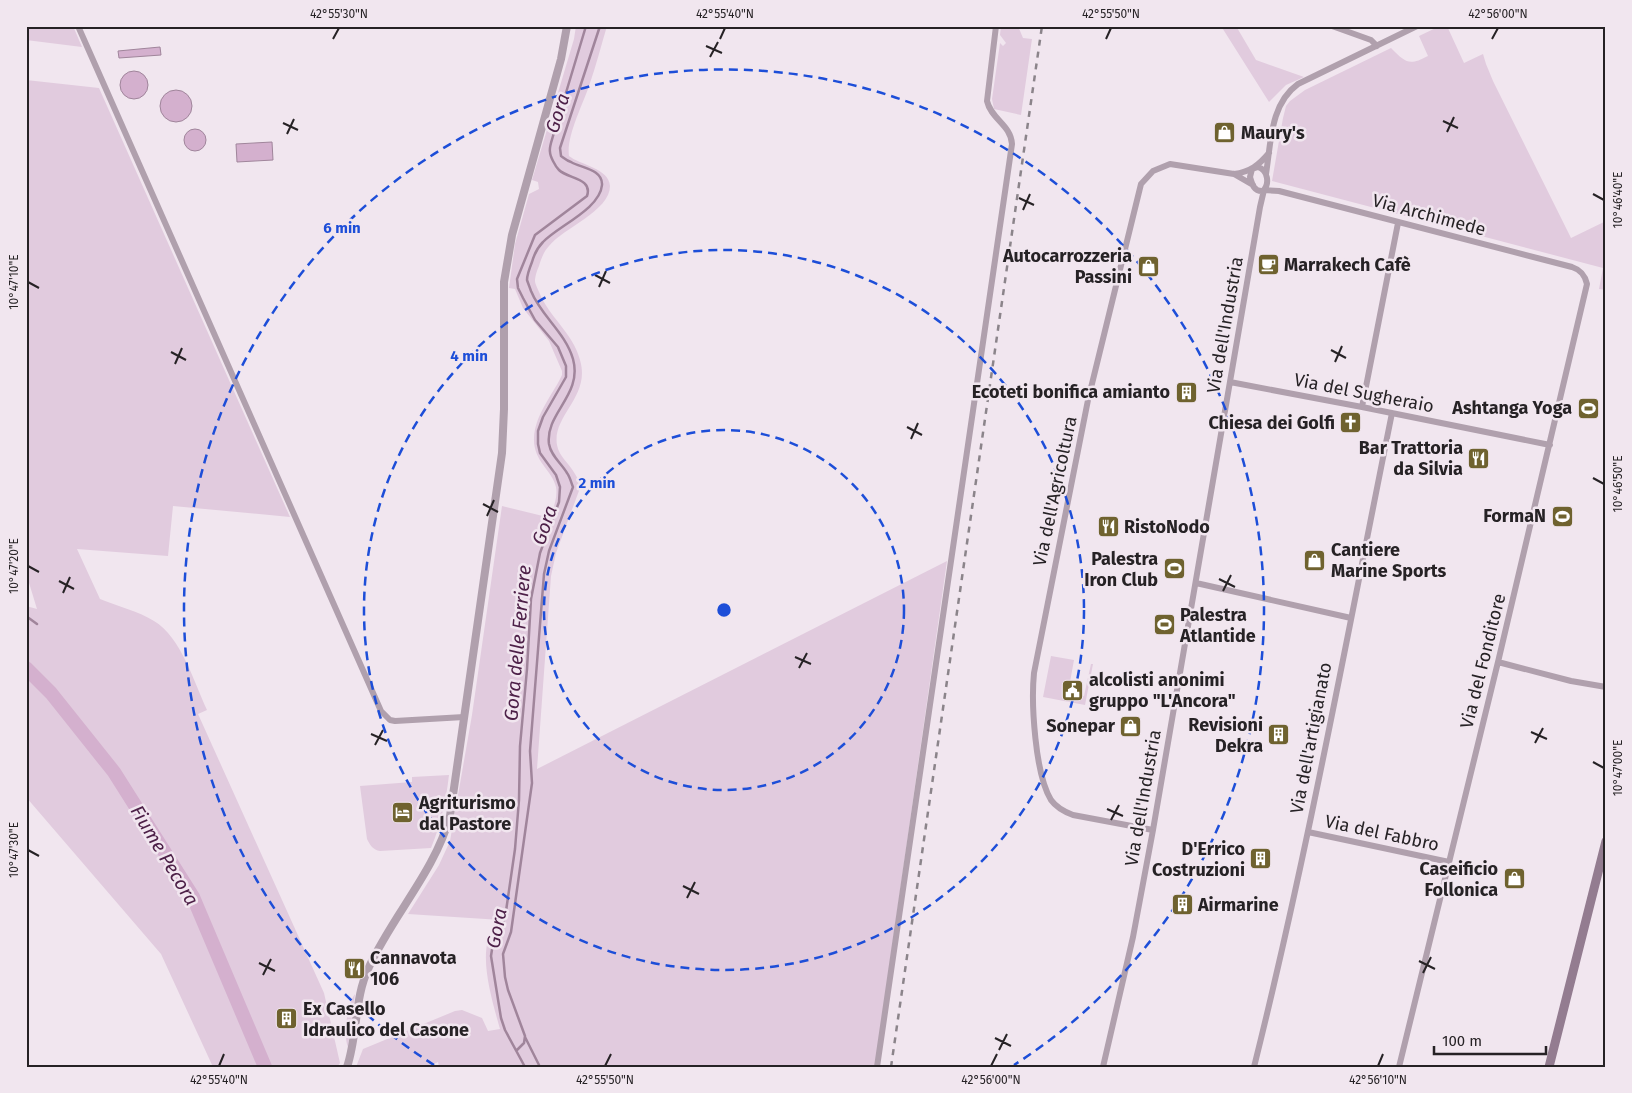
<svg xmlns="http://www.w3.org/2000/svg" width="1632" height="1093" font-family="'Fira Sans',sans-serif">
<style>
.green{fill:#e1cbde}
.water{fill:#d4b0ce;stroke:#a0859b}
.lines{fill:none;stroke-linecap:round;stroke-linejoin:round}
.stream{stroke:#a0859b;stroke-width:2.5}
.river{stroke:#d4b0ce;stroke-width:14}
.minor{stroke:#b0a0ad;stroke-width:6}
.tertiary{stroke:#b0a0ad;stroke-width:8}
.secondary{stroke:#937c90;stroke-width:9}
.rail{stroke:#8b848a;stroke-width:2.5;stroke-dasharray:6 6;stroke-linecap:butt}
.ticks{fill:none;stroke:#262225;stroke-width:2}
.ring{fill:none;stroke:#1d4ed8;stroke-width:2.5;stroke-dasharray:9 6}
.labels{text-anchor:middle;stroke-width:5;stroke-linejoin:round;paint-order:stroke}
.poi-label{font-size:18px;font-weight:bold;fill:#262225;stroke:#f1e6ef;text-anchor:end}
.street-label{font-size:18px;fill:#262225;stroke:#f1e6ef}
.water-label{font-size:19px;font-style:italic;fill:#4d2048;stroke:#f1e6ef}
.centre{fill:#1d4ed8;stroke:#f1e6ef;stroke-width:2.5}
.ring-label{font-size:15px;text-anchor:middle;font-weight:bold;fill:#1d4ed8;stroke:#f1e6ef;stroke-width:5;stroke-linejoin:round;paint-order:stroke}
.neatline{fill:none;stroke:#262225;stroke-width:2}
.ticks-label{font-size:12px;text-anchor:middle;fill:#262225}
</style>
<rect width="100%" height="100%" fill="#f1e6ef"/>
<path class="green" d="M26,26H73L82,47L26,40Z
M576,26H607C601,46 596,66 589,86C583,104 566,137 569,156C580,165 609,168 610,186C610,211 563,228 549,246C544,251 541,259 539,266C537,270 535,277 535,281C535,284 538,289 539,292C549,317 573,333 580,360C591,397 552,415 557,445C559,457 570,464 575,474C578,478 579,484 580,488L556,553L551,576L537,769L947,561L875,1067H439L438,1062L428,1067H356L363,1049L455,1011L462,1010L482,1018L488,1031L500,1029C493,1004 481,965 488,940C491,932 496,926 501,920L408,914L439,865L450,841L472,715L502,506L551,518C553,508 558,497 556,487C552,470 533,461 534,438C535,417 549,399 559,381L562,375V371L549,341L523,308L515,289L509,288L515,244L529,194L539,189L538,182L532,180L574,39Z
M1001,26H1018L1023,38L1032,39L1021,115L994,109L992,99L1000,43L1003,46L1006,43L1000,35Z
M1221,26H1236L1256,60L1304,77L1286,85L1269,102Z
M1440,26H1447L1464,63L1483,54L1486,64L1493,81L1571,238L1606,221V290L1599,289L1603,268L1272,181L1283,118L1286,106L1290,101L1305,90L1391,48C1406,63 1409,66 1428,56L1419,36Z
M26,80L99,88L290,517L173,506L168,556L77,549L100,599C117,606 138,611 154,621C181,637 194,682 207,710L198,714L324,993L340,1063L337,1067H213L161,954L26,797V606L37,609L26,573Z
M1051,656L1074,660L1068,693L1084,696L1091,664H1093L1085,705L1043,697Z
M449,775C446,801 441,824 431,848L380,851C373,850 370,845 367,839L360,786L412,782V777Z
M355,994L348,1047C343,1036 347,1004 355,994Z"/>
<path class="water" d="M160,47L161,55L119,58L118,51Z
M120 85a14 14 0 1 1 28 0a14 14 0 1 1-28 0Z
M160 106a16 16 0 1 1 32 0a16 16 0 1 1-32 0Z
M184 140a11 11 0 1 1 22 0a11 11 0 1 1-22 0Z
M272,142L273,160L237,162L236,144Z"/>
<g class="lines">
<path class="stream" d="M26,616L37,624
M525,1037L540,1067
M517,1050L524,1043L525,1036L508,990L505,977L503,954L511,932L532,783L530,751L544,574L549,551L573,487C571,482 570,477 567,473C561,463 551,456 549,444C545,413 583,395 573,359C565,332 541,316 531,291C530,288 528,283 527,280C527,275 530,267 532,262C534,255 538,247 543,242C558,226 600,209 602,185C603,169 581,168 571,162C567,161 564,158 561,156L560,148L600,26
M525,1067L505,1030L501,1018L491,956L493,943L505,918L515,849L519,800L520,746L527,669L531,599L540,553L559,502L560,487L556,475L540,453L538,444V431L543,417L566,377V366L558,347L535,320L523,298L518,288L517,279L535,235L587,196C593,178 568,179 559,170C555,166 550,156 550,152C549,147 552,140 553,136L586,26"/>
<path class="river" d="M26,668L51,693L114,772L193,897L265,1067"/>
<path class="minor" d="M78,26L381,711L390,720L395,721L464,717
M1332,26L1371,40L1377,46
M1258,167C1268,170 1270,184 1263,191C1254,192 1252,184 1250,177L1252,169Z
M1234,174L1253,185
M1266,174C1271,143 1270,104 1298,84L1417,26
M1230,382L1362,407L1550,445
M1362,407L1398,223
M1196,583L1351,618
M1498,662L1571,681L1606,687
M1153,830L1073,815C1065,812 1056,807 1051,800C1035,774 1031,703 1034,673L1088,400L1141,184L1153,171L1170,164L1234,174C1250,172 1259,165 1269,153
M1308,832L1449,862
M877,1067L1012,144C1011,125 991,119 987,101L996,26
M1103,1067L1133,937L1153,830L1260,207L1264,190L1279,191L1572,267C1581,270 1585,275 1587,284L1498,662L1399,1067
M1254,1067C1308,851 1348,631 1392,413"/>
<path class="tertiary" d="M347,1067C358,1034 354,998 369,967C393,915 435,871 450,816L502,453L504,409V282L512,235L561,59L567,26"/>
<path class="secondary" d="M1549,1067L1606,841"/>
<path class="rail" d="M891,1067L1042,26"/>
</g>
<path class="ticks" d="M333,39L339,28M720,39L725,28M1106,39L1111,28M1492,39L1498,28M706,46L722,53M710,57L718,42M1443,121L1458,128M283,123L298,130M1447,132L1454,117M287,134L294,119M1593,194L1604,200M1019,198L1034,205M1023,210L1030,194M595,275L610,283M28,282L39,288M599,287L606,271M1331,350L1346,358M171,352L186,360M1335,362L1342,346M175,364L182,348M907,427L922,435M911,439L918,423M1593,478L1604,484M483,504L498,512M487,516L494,500M28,566L39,572M1219,579L1235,587M59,581L74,589M1223,591L1231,575M63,593L70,577M795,657L811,664M799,668L807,653M1531,732L1547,739M371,734L387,741M1535,743L1543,728M375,745L383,730M1593,762L1604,768M1107,809L1123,816M1111,820L1119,805M28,850L39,856M683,886L699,894M687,898L695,882M1419,961L1435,969M259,963L275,971M1423,973L1431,957M263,975L271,959M995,1038L1011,1046M999,1050L1007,1034M219,1066L224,1054M605,1066L611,1054M991,1066L997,1054M1378,1066L1383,1054"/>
<g class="ring">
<circle cx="724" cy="610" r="180"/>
<circle cx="724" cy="610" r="360"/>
<path d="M434 1065A540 540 0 1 1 1014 1065"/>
</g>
<defs>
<symbol id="shop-square" viewBox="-11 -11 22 22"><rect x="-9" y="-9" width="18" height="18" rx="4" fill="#6f622f" stroke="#f1e6ef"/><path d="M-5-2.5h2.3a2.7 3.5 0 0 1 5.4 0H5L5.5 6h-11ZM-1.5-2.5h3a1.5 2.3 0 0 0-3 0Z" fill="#fff"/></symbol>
<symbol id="cafe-square" viewBox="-11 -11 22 22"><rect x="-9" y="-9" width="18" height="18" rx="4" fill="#6f622f" stroke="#f1e6ef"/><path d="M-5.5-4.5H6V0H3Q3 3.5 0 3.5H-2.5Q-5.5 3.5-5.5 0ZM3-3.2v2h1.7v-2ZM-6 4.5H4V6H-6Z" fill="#fff"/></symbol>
<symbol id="building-square" viewBox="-11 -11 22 22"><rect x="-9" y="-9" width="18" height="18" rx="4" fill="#6f622f" stroke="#f1e6ef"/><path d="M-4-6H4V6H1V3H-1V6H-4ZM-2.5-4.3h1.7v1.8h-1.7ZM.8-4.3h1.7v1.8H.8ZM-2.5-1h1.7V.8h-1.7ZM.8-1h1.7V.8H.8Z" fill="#fff"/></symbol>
<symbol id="stadium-square" viewBox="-11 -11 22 22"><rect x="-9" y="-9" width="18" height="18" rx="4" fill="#6f622f" stroke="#f1e6ef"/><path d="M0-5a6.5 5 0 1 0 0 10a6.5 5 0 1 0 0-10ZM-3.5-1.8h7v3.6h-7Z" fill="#fff"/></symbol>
<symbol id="church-square" viewBox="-11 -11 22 22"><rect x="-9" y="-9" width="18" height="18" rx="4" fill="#6f622f" stroke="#f1e6ef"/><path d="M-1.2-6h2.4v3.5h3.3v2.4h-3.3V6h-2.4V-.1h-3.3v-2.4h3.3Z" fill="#fff"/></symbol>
<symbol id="restaurant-square" viewBox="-11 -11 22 22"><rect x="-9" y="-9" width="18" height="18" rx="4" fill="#6f622f" stroke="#f1e6ef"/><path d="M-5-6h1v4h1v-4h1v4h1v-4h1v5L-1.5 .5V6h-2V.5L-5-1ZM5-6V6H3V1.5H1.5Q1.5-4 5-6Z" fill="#fff"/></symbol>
<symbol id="civic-square" viewBox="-11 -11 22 22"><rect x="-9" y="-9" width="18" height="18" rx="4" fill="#6f622f" stroke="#f1e6ef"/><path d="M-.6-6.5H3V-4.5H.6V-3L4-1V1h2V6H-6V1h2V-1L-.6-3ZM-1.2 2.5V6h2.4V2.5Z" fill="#fff"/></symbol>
<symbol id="hotel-square" viewBox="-11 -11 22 22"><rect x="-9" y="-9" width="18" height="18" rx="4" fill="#6f622f" stroke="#f1e6ef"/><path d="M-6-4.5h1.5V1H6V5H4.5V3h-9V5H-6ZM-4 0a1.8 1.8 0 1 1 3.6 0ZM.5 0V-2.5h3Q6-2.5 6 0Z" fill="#fff"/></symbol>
</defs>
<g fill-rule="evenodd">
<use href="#shop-square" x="1212" y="120" width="25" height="25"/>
<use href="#cafe-square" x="1256" y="252" width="25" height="25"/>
<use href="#shop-square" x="1136" y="254" width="25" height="25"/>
<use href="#building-square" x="1174" y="380" width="25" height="25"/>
<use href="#stadium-square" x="1576" y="396" width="25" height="25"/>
<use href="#church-square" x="1338" y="410" width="25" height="25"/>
<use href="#restaurant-square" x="1466" y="446" width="25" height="25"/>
<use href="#stadium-square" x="1550" y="504" width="25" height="25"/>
<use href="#restaurant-square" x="1096" y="514" width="25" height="25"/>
<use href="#shop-square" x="1302" y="548" width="25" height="25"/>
<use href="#stadium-square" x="1162" y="556" width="25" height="25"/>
<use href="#stadium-square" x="1152" y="612" width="25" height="25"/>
<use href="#civic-square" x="1060" y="678" width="25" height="25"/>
<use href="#shop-square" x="1118" y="714" width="25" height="25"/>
<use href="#building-square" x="1266" y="722" width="25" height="25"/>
<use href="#hotel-square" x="390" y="800" width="25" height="25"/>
<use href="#building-square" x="1248" y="846" width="25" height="25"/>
<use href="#shop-square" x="1502" y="866" width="25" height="25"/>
<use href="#building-square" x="1170" y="892" width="25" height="25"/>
<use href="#restaurant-square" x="342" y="956" width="25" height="25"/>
<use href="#building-square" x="274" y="1006" width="25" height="25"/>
</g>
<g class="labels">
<g class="poi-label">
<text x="1241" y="139" text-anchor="start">Maury's</text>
<text x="1132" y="262">Autocarrozzeria<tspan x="1132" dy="21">Passini</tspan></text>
<text x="1284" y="271" text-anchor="start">Marrakech Cafè</text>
<text x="1170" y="398">Ecoteti bonifica amianto</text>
<text x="1572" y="414">Ashtanga Yoga</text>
<text x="1335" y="429">Chiesa dei Golfi</text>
<text x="1463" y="454">Bar Trattoria<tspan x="1463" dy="21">da Silvia</tspan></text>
<text x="1546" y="522">FormaN</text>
<text x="1124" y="533" text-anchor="start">RistoNodo</text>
<text x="1331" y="556" text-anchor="start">Cantiere<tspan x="1331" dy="21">Marine Sports</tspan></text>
<text x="1158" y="565">Palestra<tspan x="1158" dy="21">Iron Club</tspan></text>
<text x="1180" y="621" text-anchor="start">Palestra<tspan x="1180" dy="21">Atlantide</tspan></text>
<text x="1089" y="686" text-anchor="start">alcolisti anonimi<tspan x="1089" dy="21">gruppo "L'Ancora"</tspan></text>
<text x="1263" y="731">Revisioni<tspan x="1263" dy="21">Dekra</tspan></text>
<text x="1115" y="732">Sonepar</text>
<text x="419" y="809" text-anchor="start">Agriturismo<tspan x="419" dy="21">dal Pastore</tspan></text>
<text x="1245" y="855">D'Errico<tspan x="1245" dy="21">Costruzioni</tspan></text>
<text x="1498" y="875">Caseificio<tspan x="1498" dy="21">Follonica</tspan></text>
<text x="1198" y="911" text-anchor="start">Airmarine</text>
<text x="370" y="964" text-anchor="start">Cannavota<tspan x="370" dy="21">106</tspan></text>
<text x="303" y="1015" text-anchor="start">Ex Casello<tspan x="303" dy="21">Idraulico del Casone</tspan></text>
</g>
<g class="street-label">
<text transform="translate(1429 215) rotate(15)" y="6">Via Archimede</text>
<text transform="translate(1225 325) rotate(-80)" y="6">Via dell'Industria</text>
<text transform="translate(1364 393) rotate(11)" y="6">Via del Sugheraio</text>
<text transform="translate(1055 491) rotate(-78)" y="6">Via dell'Agricoltura</text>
<text transform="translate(1483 661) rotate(-76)" y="6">Via del Fonditore</text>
<text transform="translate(1311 738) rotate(-79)" y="6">Via dell'artigianato</text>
<text transform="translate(1143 798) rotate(-80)" y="6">Via dell'Industria</text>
<text transform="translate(1382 833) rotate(12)" y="6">Via del Fabbro</text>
</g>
<g class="water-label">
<text transform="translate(557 113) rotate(-72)" y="7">Gora</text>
<text transform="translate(544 525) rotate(-71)" y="7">Gora</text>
<text transform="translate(517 643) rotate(-85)" y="7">Gora delle Ferriere</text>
<text transform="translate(165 855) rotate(59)" y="7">Fiume Pecora</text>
<text transform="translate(496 928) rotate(-79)" y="7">Gora</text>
</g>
</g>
<circle cx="724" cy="610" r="8" class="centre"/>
<g class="ring-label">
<text x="342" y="233">6 min</text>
<text x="469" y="361">4 min</text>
<text x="597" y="488">2 min</text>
</g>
<rect width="1632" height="1093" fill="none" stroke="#f1e6ef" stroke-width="55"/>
<path d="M1434 1046v8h112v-8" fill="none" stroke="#262225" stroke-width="2.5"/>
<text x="1442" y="1046" font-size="15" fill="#262225" stroke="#f1e6ef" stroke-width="4" paint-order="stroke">100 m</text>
<rect x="28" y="28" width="1576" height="1038" class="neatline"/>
<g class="ticks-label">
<text x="339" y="18">42°55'30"N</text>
<text x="725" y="18">42°55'40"N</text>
<text x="1111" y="18">42°55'50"N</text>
<text x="1498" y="18">42°56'00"N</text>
<text transform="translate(1618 200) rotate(-90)" y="4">10°46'40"E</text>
<text transform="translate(14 282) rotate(-90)" y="4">10°47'10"E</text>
<text transform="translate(1618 484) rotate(-90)" y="4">10°46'50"E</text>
<text transform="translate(14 566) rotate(-90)" y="4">10°47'20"E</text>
<text transform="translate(1618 768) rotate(-90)" y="4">10°47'00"E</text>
<text transform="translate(14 850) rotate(-90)" y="4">10°47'30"E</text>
<text x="219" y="1084">42°55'40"N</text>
<text x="605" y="1084">42°55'50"N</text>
<text x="991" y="1084">42°56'00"N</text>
<text x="1378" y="1084">42°56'10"N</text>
</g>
</svg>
